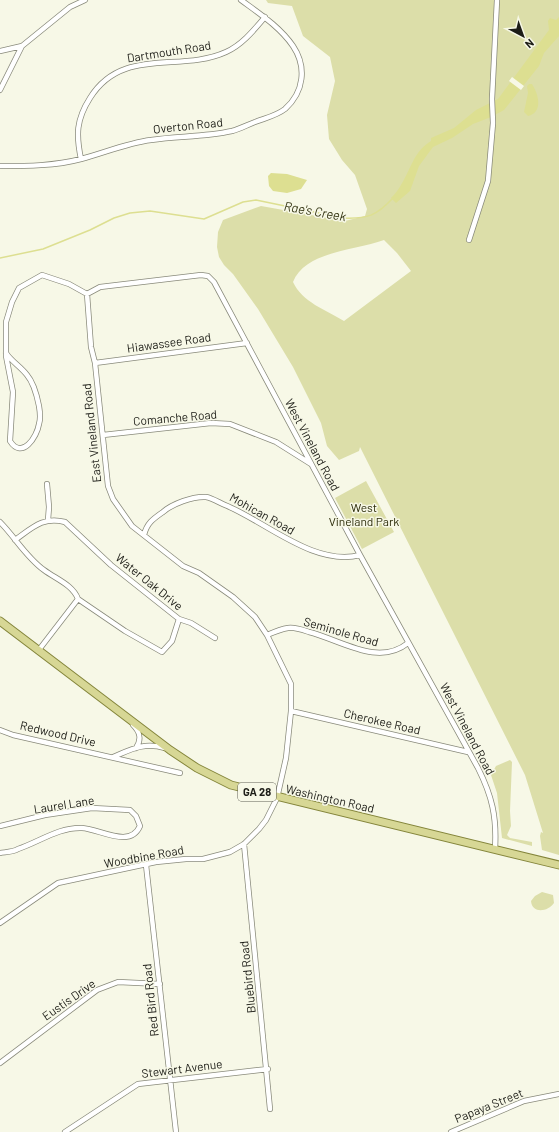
<svg xmlns="http://www.w3.org/2000/svg" width="559" height="1132" font-family="Barlow,sans-serif">
<style>
.green{fill:#dcdea9;fill-rule:evenodd}
.water{fill:#dddf91}
.pier{fill:#f7f8e7}
.lines{fill:none;stroke-linecap:round;stroke-linejoin:round}
.stream{stroke:#dddf91;stroke-width:1.5}
.street-casing{stroke:#898a7b;stroke-width:6}
.primary-casing{stroke:#84853b;stroke-width:9}
.street{stroke:#fff;stroke-width:4.5}
.primary{stroke:#d7d795;stroke-width:7}
.labels{text-anchor:middle;stroke-width:3;stroke-linejoin:round;paint-order:stroke}
.shield{fill:#f7f8e7;stroke:#5e5f55;stroke-width:1}
.shield-label{font-size:11px;font-weight:bold;fill:#1d1d17}
.street-label{font-size:12px;fill:#1d1d17;stroke:#f7f8e7}
.park-label{font-size:12px;fill:#2c2c0a;stroke:#f7f8e7}
.water-label{font-size:13px;font-style:italic;fill:#373816;stroke:#f7f8e7}
</style>
<rect width="100%" height="100%" fill="#f7f8e7"/>
<path class="green" d="M266,0H559V855L542,850L540,836L541,832L543,833L525,775L360,447L359,451L339,460L327,446L321,423L293,367L258,309L233,274L224,265L219,257L217,247L218,232L223,220L261,206L345,221L365,216L367,209L355,175L342,160L329,139L327,115L335,81L330,57L303,36L292,6L268,3ZM384,240L397,253L411,271L344,321C326,310 302,302 293,282C305,251 357,250 384,240Z
M366,481L394,532L362,549L335,498Z
M510,760L512,762L510,811L511,826L507,835L510,838L532,842V846L502,838L497,793L491,775L496,766Z
M542,892L553,895L554,903C548,912 532,914 531,901L535,896Z"/>
<path class="water" d="M559,17V36L544,53L539,66L504,110L491,117L473,124L452,138L433,147L419,166L410,191L396,203L391,198C409,181 410,153 431,141V138L454,128L476,110L498,99L549,30L548,21L550,18L556,20Z
M529,84H532C539,95 543,112 528,116L524,112L528,93L527,86Z
M271,173L287,174L307,180L301,189L287,193L273,191L269,186L268,176Z"/>
<path class="pier" d="M512,77L524,86L521,90L509,81Z"/>
<g class="lines">
<path class="stream" d="M0,258L43,249L90,230L114,218L130,213L150,211L204,219L243,202L256,200L343,218C368,219 376,216 393,198"/>
<defs>
<path id="street" d="M0,51L22,46
M0,90L22,46L70,7L85,0
M81,159C76,135 76,120 90,98C122,46 180,73 226,52C242,45 254,30 265,17
M0,166C27,166 55,166 81,159C104,153 127,143 151,140C178,136 205,137 232,131C240,129 247,125 255,122C265,118 276,116 285,109C304,92 307,67 293,46C280,27 260,14 241,0
M469,240L488,181L493,123L492,99L497,0
M87,294L100,287L201,275L208,276L214,282L360,555L478,768C492,796 497,817 495,849
M6,353C11,361 21,367 27,375C34,383 37,396 39,406C40,412 41,418 39,424C37,437 22,460 10,441L13,392L6,356V322L12,302L19,288L42,275L69,284L87,294
M95,363L247,343
M103,435L211,423L230,424L276,442L311,464
M47,484L49,507L48,520
M0,522C15,537 26,557 44,570C56,579 73,585 78,599L38,651
M144,535C147,523 153,519 163,512C172,504 193,496 206,497C212,498 220,503 225,505C265,521 314,567 360,555
M15,540C32,528 43,516 65,522L111,565L179,619L172,641L162,652L125,631L78,599
M179,619L191,623L215,638
M267,635C274,632 281,629 288,628C295,627 303,630 309,632C341,640 378,667 408,643
M291,711L468,752
M133,725C140,732 142,739 136,748
M0,730L13,735L180,773
M113,757C132,749 144,742 165,748
M0,826L45,815L92,808L130,810L136,816L140,826C130,849 100,829 82,828C59,827 39,842 18,849C13,852 6,852 0,853
M244,844L270,1109
M146,865L176,1132
M0,923L58,883L156,862L186,859H203L230,852L244,844L259,829L266,820L277,798L286,758L291,711V684L267,635L255,617L233,597L199,573L183,566L132,526L113,499L108,486L95,363L91,347L87,294
M0,1063L97,990L118,982L160,984
M65,1132L138,1084L268,1069
M451,1132L524,1101L559,1094"/>
<path id="primary" d="M0,621L170,750L197,768L231,785L559,865"/>
</defs>
<use href="#street" class="street-casing"/>
<use href="#primary" class="primary-casing"/>
<use href="#street" class="street"/>
<use href="#primary" class="primary"/>
</g>
<g class="labels">
<rect class="shield" x="238" y="783" width="38" height="18" rx="3"/>
<g class="shield-label">
<text x="257" y="796">GA 28</text>
</g>
<g class="street-label">
<text transform="translate(169 52) rotate(-9)" y="4">Dartmouth Road</text>
<text transform="translate(188 126) rotate(-6)" y="4">Overton Road</text>
<text transform="translate(169 343) rotate(-8)" y="4">Hiawassee Road</text>
<text transform="translate(175 418) rotate(-5)" y="4">Comanche Road</text>
<text transform="translate(92 433) rotate(-96)" y="4">East Vineland Road</text>
<text transform="translate(312 445) rotate(62)" y="4">West Vineland Road</text>
<text transform="translate(262 514) rotate(29)" y="4">Mohican Road</text>
<text transform="translate(149 582) rotate(39)" y="4">Water Oak Drive</text>
<text transform="translate(341 632) rotate(16)" y="4">Seminole Road</text>
<text transform="translate(382 722) rotate(13)" y="4">Cherokee Road</text>
<text transform="translate(467 729) rotate(62)" y="4">West Vineland Road</text>
<text transform="translate(58 734) rotate(13)" y="4">Redwood Drive</text>
<text transform="translate(330 799) rotate(13)" y="4">Washington Road</text>
<text transform="translate(64 805) rotate(-9)" y="4">Laurel Lane</text>
<text transform="translate(144 857) rotate(-10)" y="4">Woodbine Road</text>
<text transform="translate(248 977) rotate(-96)" y="4">Bluebird Road</text>
<text transform="translate(69 1000) rotate(-35)" y="4">Eustis Drive</text>
<text transform="translate(151 1000) rotate(-96)" y="4">Red Bird Road</text>
<text transform="translate(182 1069) rotate(-7)" y="4">Stewart Avenue</text>
<text transform="translate(489 1106) rotate(-22)" y="4">Papaya Street</text>
</g>
<g class="park-label">
<text x="364" y="512">West<tspan x="364" dy="14">Vineland Park</tspan></text>
</g>
<g class="water-label">
<text transform="translate(315 211) rotate(10)" y="5">Rae's Creek</text>
</g>
</g>
<g transform="translate(523 36) rotate(139)" stroke="#f7f8e7" stroke-width="3" paint-order="stroke">
<path d="M0-3L7 15L0 10L-7 15Z" fill="#1d1d17"/>
<text y="-6" font-size="11" font-weight="bold" text-anchor="middle" fill="#1d1d17">N</text>
</g>
</svg>
